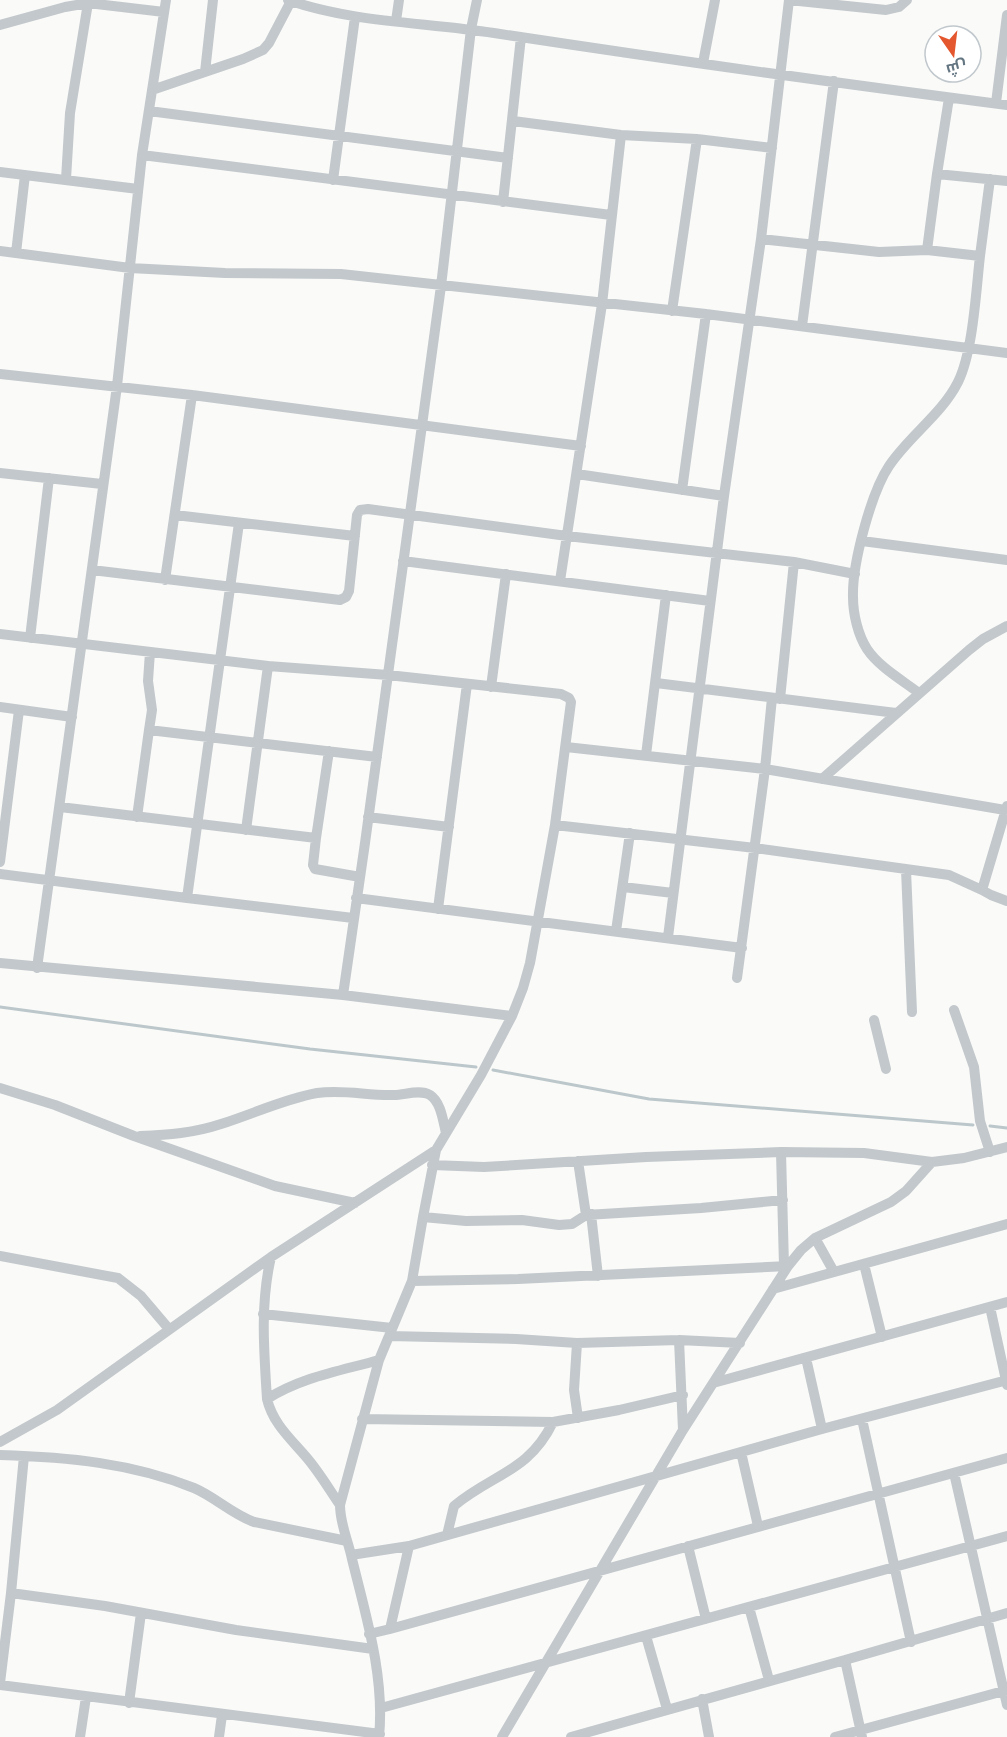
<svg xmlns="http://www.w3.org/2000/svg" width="1007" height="1737" font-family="Quicksand,Cairo,sans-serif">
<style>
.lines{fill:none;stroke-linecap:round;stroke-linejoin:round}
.stream{stroke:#bbc7cb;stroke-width:3}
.street{stroke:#c3c8cc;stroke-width:10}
</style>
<rect width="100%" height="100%" fill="#fafaf8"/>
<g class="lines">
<path class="stream" d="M0,1007L310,1049L476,1067
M493,1070L649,1099L973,1125
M990,1126L1007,1128"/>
<path class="street" d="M288,0C354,23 425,22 494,33C664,59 836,83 1007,105
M789,0L886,10L899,7L907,0
M396,21L399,0
M0,25L65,7L88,3L164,12
M703,63L715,0
M205,72L213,0
M152,90L243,59L263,50L269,43L291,1
M996,103L1007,15
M149,111L508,158
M513,121L621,135L697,139L772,148
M142,155L611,215
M0,172L138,189
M937,174L949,98
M66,179L70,113L88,3
M333,180L355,17
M503,202L521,37
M761,239L879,252L927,250L980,256C976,291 973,352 958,382C942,414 909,436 889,466C871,493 852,564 853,597C853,614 858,635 867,649C879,667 902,680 919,693
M927,250L937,174L1007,181
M0,251L130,268L225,273L341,274L706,314L1007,353
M16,253L25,175
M980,256L990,179
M672,311L697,139
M802,326L834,81
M0,374L192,395L581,446
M0,473L102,484
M577,474L724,496
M682,490L706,314
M175,515L355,536
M862,541L1007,560
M403,561L710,601
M92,570L340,600L346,597L349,591L357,515L360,510L368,509L567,536L794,562L855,574
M165,580L192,395
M560,581L602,304L621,135
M0,634L268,666L388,675L561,694L569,698L571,702L555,825L530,963L523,988L512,1016L481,1075L436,1150L423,1217L466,1221L522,1220L559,1225L572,1224L586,1215
M30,638L49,478
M150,652L148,681L152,710L149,730L377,757
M656,683L896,713
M491,687L506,574
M780,699L794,562
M0,707L72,717
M566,747L765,769L1005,810
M646,755L666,595
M822,779L969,650L983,639L1007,626
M1007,806L982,890L991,895L1007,901
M60,807L316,838L313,865L315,869L360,877
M137,817L149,730
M368,817L449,827
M555,825L755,848L949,875L982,890
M246,830L268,666
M316,838L329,751
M0,862L19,710
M906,870L912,1012
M0,874L187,898L239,523
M623,887L673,893
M187,898L353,918
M356,898L742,948
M438,909L467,684
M616,931L630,833
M668,937L724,496L761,239L789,0
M0,963L343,995L512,1016
M37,968L117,386L142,155L166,0
M737,978L765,769L772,698
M343,995L365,843L441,286L471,29L477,0
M954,1010L974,1067L980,1121L990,1152
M874,1020L886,1069
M0,1088L55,1105L134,1136L275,1186L355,1203
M140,1136C168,1135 194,1133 221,1124C253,1114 284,1099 317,1093C344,1089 368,1096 394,1095C405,1095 420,1089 430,1095C441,1102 443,1121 446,1133
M781,1152L784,1266
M578,1161L586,1215L701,1208L783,1200
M432,1165L484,1167L646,1157L781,1152L864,1153L932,1162L964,1158L1007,1147
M591,1214L598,1276
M815,1238L834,1272
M0,1256L118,1278L141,1296L169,1329
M271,1257C260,1304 264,1351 267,1399C273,1424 291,1439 307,1458C319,1472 329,1489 340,1505
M864,1264L882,1337
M412,1281L518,1279L788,1266
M773,1289L1007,1224
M990,1307L1007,1385
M263,1314L392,1328
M389,1336L516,1339L577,1343L679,1340L740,1343
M679,1340L683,1430
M577,1343L574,1390L578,1418
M806,1358L822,1429
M713,1383L1007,1302
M267,1399C302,1377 340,1371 379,1360
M362,1419L553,1422L619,1410L683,1395
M862,1419L911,1642
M0,1442L57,1410L271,1257L436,1150
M741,1452L758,1526
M0,1455C67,1457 132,1463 194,1488C215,1497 232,1514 254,1522L347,1541
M954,1473L1007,1705
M447,1535L454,1506C492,1474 529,1472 553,1422
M688,1546L706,1619
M351,1555L409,1546L822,1429L1007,1380
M11,1593L24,1456
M749,1607L769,1680
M390,1629L1007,1458
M369,1634L390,1629L409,1546
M646,1636L667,1709
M845,1660L1007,1613
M0,1683L11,1593L105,1606L236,1630L373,1649
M0,1685L380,1734
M702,1699L709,1737
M129,1703L141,1613
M381,1708L1007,1536
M80,1737L86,1697
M219,1737L222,1715
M379,1737C385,1677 366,1616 352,1559C348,1540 340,1524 340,1505L379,1360L412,1281L423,1217
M502,1737L683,1430L788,1266L801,1250L815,1238L891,1202L906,1191L932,1162
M571,1737L845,1660L862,1737
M835,1737L1007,1690"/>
</g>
<g transform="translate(953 54) rotate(166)"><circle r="28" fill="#ffffff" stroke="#c1c8cd" stroke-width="1.5"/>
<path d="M0-4.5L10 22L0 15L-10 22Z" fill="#e4572e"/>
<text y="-9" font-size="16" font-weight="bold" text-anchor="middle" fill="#657683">ش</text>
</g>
</svg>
